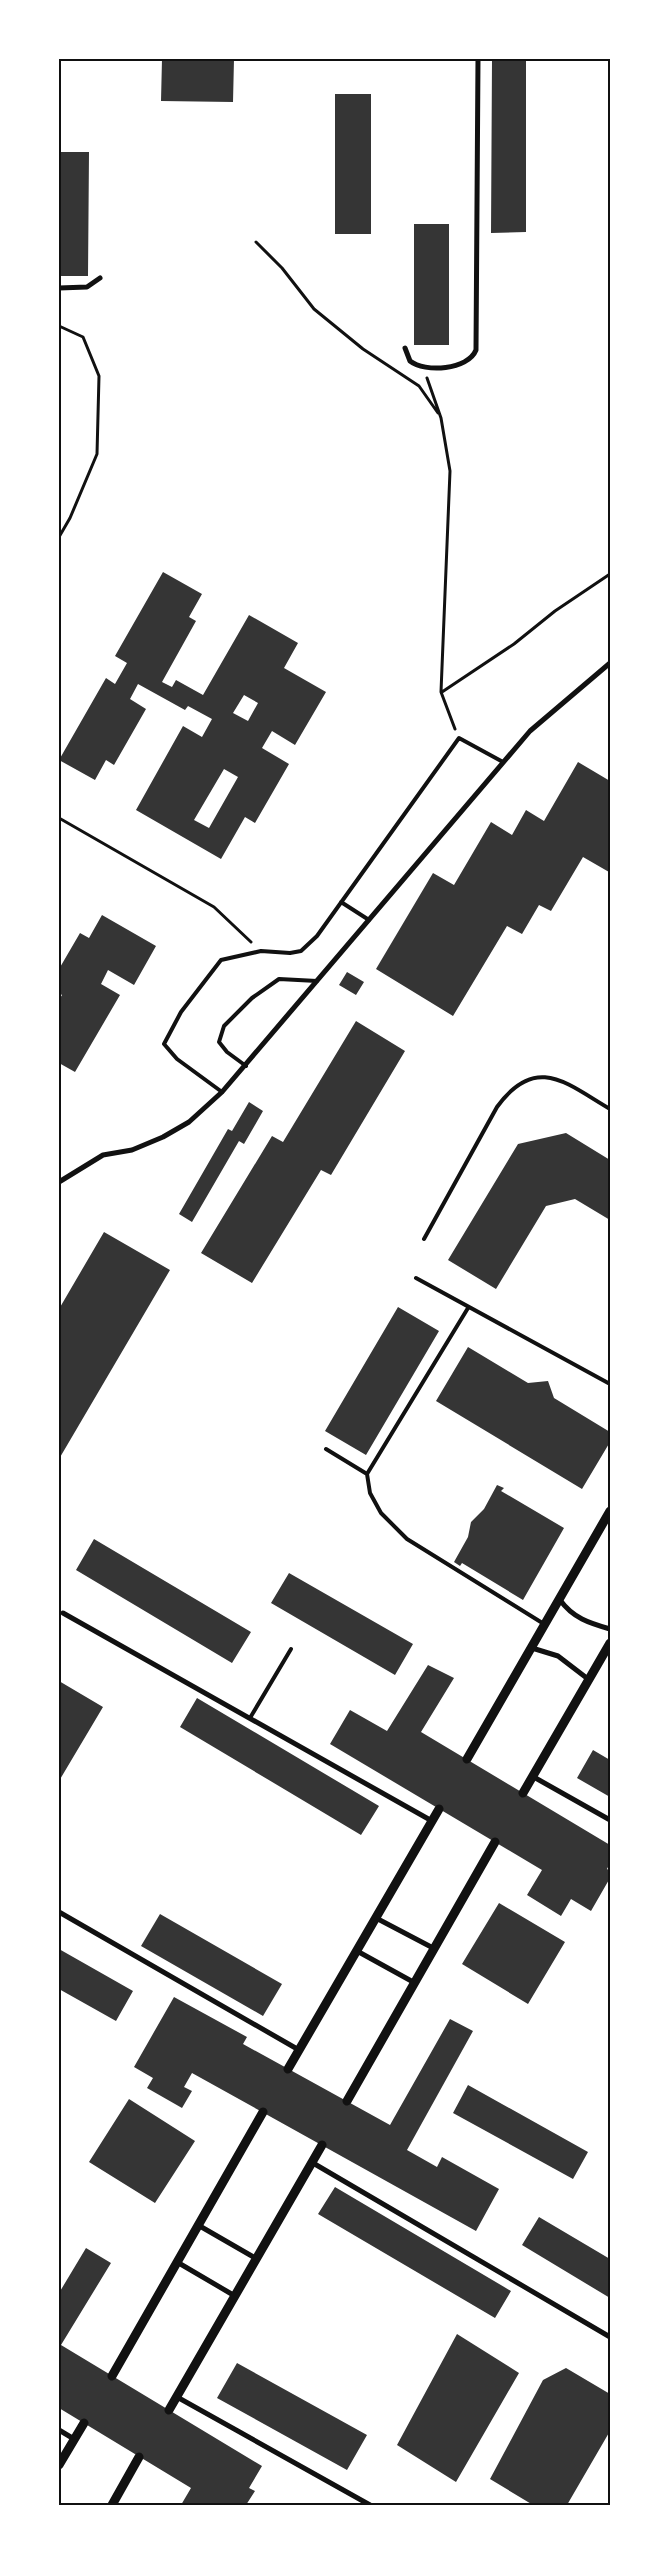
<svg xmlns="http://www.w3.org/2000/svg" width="669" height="2564" font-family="'Nunito Sans',sans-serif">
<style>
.building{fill:#353535;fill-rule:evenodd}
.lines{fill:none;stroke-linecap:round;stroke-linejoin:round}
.path{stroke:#111;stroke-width:3}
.service{stroke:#111;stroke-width:4}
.minor{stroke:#111;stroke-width:5}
.tertiary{stroke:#111;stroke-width:9}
.neatline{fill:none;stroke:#111;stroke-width:2}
</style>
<rect width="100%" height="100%" fill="#fff"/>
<path class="building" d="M162,59H234L233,102L161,101Z
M492,59H526V232L491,233Z
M335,94H371V234H335Z
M59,152H89L88,276H59Z
M414,224H449V345H414Z
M163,572L202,594L189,617L196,621L162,682L172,687L176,680L203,695L249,615L298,643L284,668L326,692L295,745L272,731L262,748L289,764L255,823L245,817L221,859L136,810L183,726L202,737L212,719L188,706L185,710L138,684L130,699L146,709L114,765L106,760L95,780L59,760L106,678L115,684L127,663L115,656ZM244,695L258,703L248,721L233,713ZM224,769L238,777L209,828L194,820Z
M578,762L610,781L609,872L583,857L551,911L539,905L522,934L507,926L453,1016L376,969L433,873L454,885L491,822L512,835L526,810L544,821Z
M102,915L156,946L134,985L108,970L101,984L120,995L75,1072L59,1063V1000L62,995L59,993V969L80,933L89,938Z
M347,972L364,982L356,995L339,985Z
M356,1021L405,1051L331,1175L321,1170L252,1283L201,1253L272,1136L283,1142Z
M249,1102L263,1111L244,1144L239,1141L192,1222L179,1214L228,1129L232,1131Z
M566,1133L610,1160V1220L575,1199L546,1206L496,1289L448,1260L518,1144Z
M104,1232L170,1270L59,1459V1309Z
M398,1307L439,1331L366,1455L325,1431Z
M468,1347L528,1383L548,1381L554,1398L610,1432V1442L582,1489L436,1401Z
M497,1485L504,1488L501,1491L564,1528L523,1600L462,1563L460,1566L454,1562L468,1537L471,1522L484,1509Z
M94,1539L251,1632L232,1663L76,1570Z
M289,1573L413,1644L395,1675L271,1603Z
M428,1665L454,1678L421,1732L610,1845V1863L607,1869L610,1871V1878L591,1911L571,1899L561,1916L527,1895L542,1870L330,1744L350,1710L387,1731Z
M59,1681L103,1707L59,1781Z
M197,1698L379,1806L361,1835L180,1727Z
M593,1750L610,1760V1797L577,1778Z
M499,1903L565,1942L528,2004L462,1964Z
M160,1914L282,1984L263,2016L141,1946Z
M59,1949L133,1991L116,2021L59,1989Z
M174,1997L247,2037L243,2044L390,2125L450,2019L473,2031L407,2150L437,2167L442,2157L499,2189L476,2231L192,2073L184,2087L192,2091L182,2108L147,2088L153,2078L134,2067Z
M468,2085L588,2152L573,2179L453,2113Z
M129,2099L195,2141L155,2203L89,2162Z
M335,2187L511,2291L495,2318L318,2214Z
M539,2217L610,2259V2298L522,2245Z
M86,2248L111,2263L61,2345L262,2466L249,2488L255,2491L246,2505H181L191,2488L59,2408V2293Z
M457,2334L519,2373L456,2482L397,2445Z
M237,2363L367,2435L347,2470L217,2398Z
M566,2368L610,2394V2431L567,2505H533L490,2479L543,2380Z"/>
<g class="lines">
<path class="path" d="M256,242L282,268L314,309L363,349L419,386L438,413
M59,326L83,337L99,376L97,454L70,518L59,537
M427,378L441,418L450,471L441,692L455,729
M442,692L514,644L555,611L610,574
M59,818L214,907L251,942"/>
<path class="service" d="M341,902L369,920
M246,1066L227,1052L219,1042L224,1026L252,998L279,979L317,981
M222,1092L177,1059L164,1044L181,1012L221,960L261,951L290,953L301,951L317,936L459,738L503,762
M424,1239L497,1107C536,1053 567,1084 610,1109
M416,1278L610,1384
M326,1449L367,1474L468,1308
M367,1474L370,1493L381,1513L407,1539L544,1624
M250,1718L291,1649"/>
<path class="minor" d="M59,288L87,287L100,278
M405,348L410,361C425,373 468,370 476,350L478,59
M59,1182L103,1155L132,1150L163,1137L189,1122L222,1092L530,731L610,663
M560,1600C573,1618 589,1623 610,1629
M63,1613L432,1821
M532,1648L558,1656L588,1679
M532,1776L610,1820
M59,1912L299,2050
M376,1918L435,1949
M357,1951L415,1983
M313,2163L610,2337
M198,2225L257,2259
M177,2262L235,2296
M177,2397L370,2505
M59,2430L74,2439"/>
<path class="tertiary" d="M467,1759L610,1511
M523,1793L610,1643
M288,2069L439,1809
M347,2101L495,1842
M112,2376L263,2112
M169,2410L322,2145
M59,2465L84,2423
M112,2505L139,2457"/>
</g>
<rect width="669" height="2564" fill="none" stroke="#ffffff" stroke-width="120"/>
<rect x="60" y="60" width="549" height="2444" class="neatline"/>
</svg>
